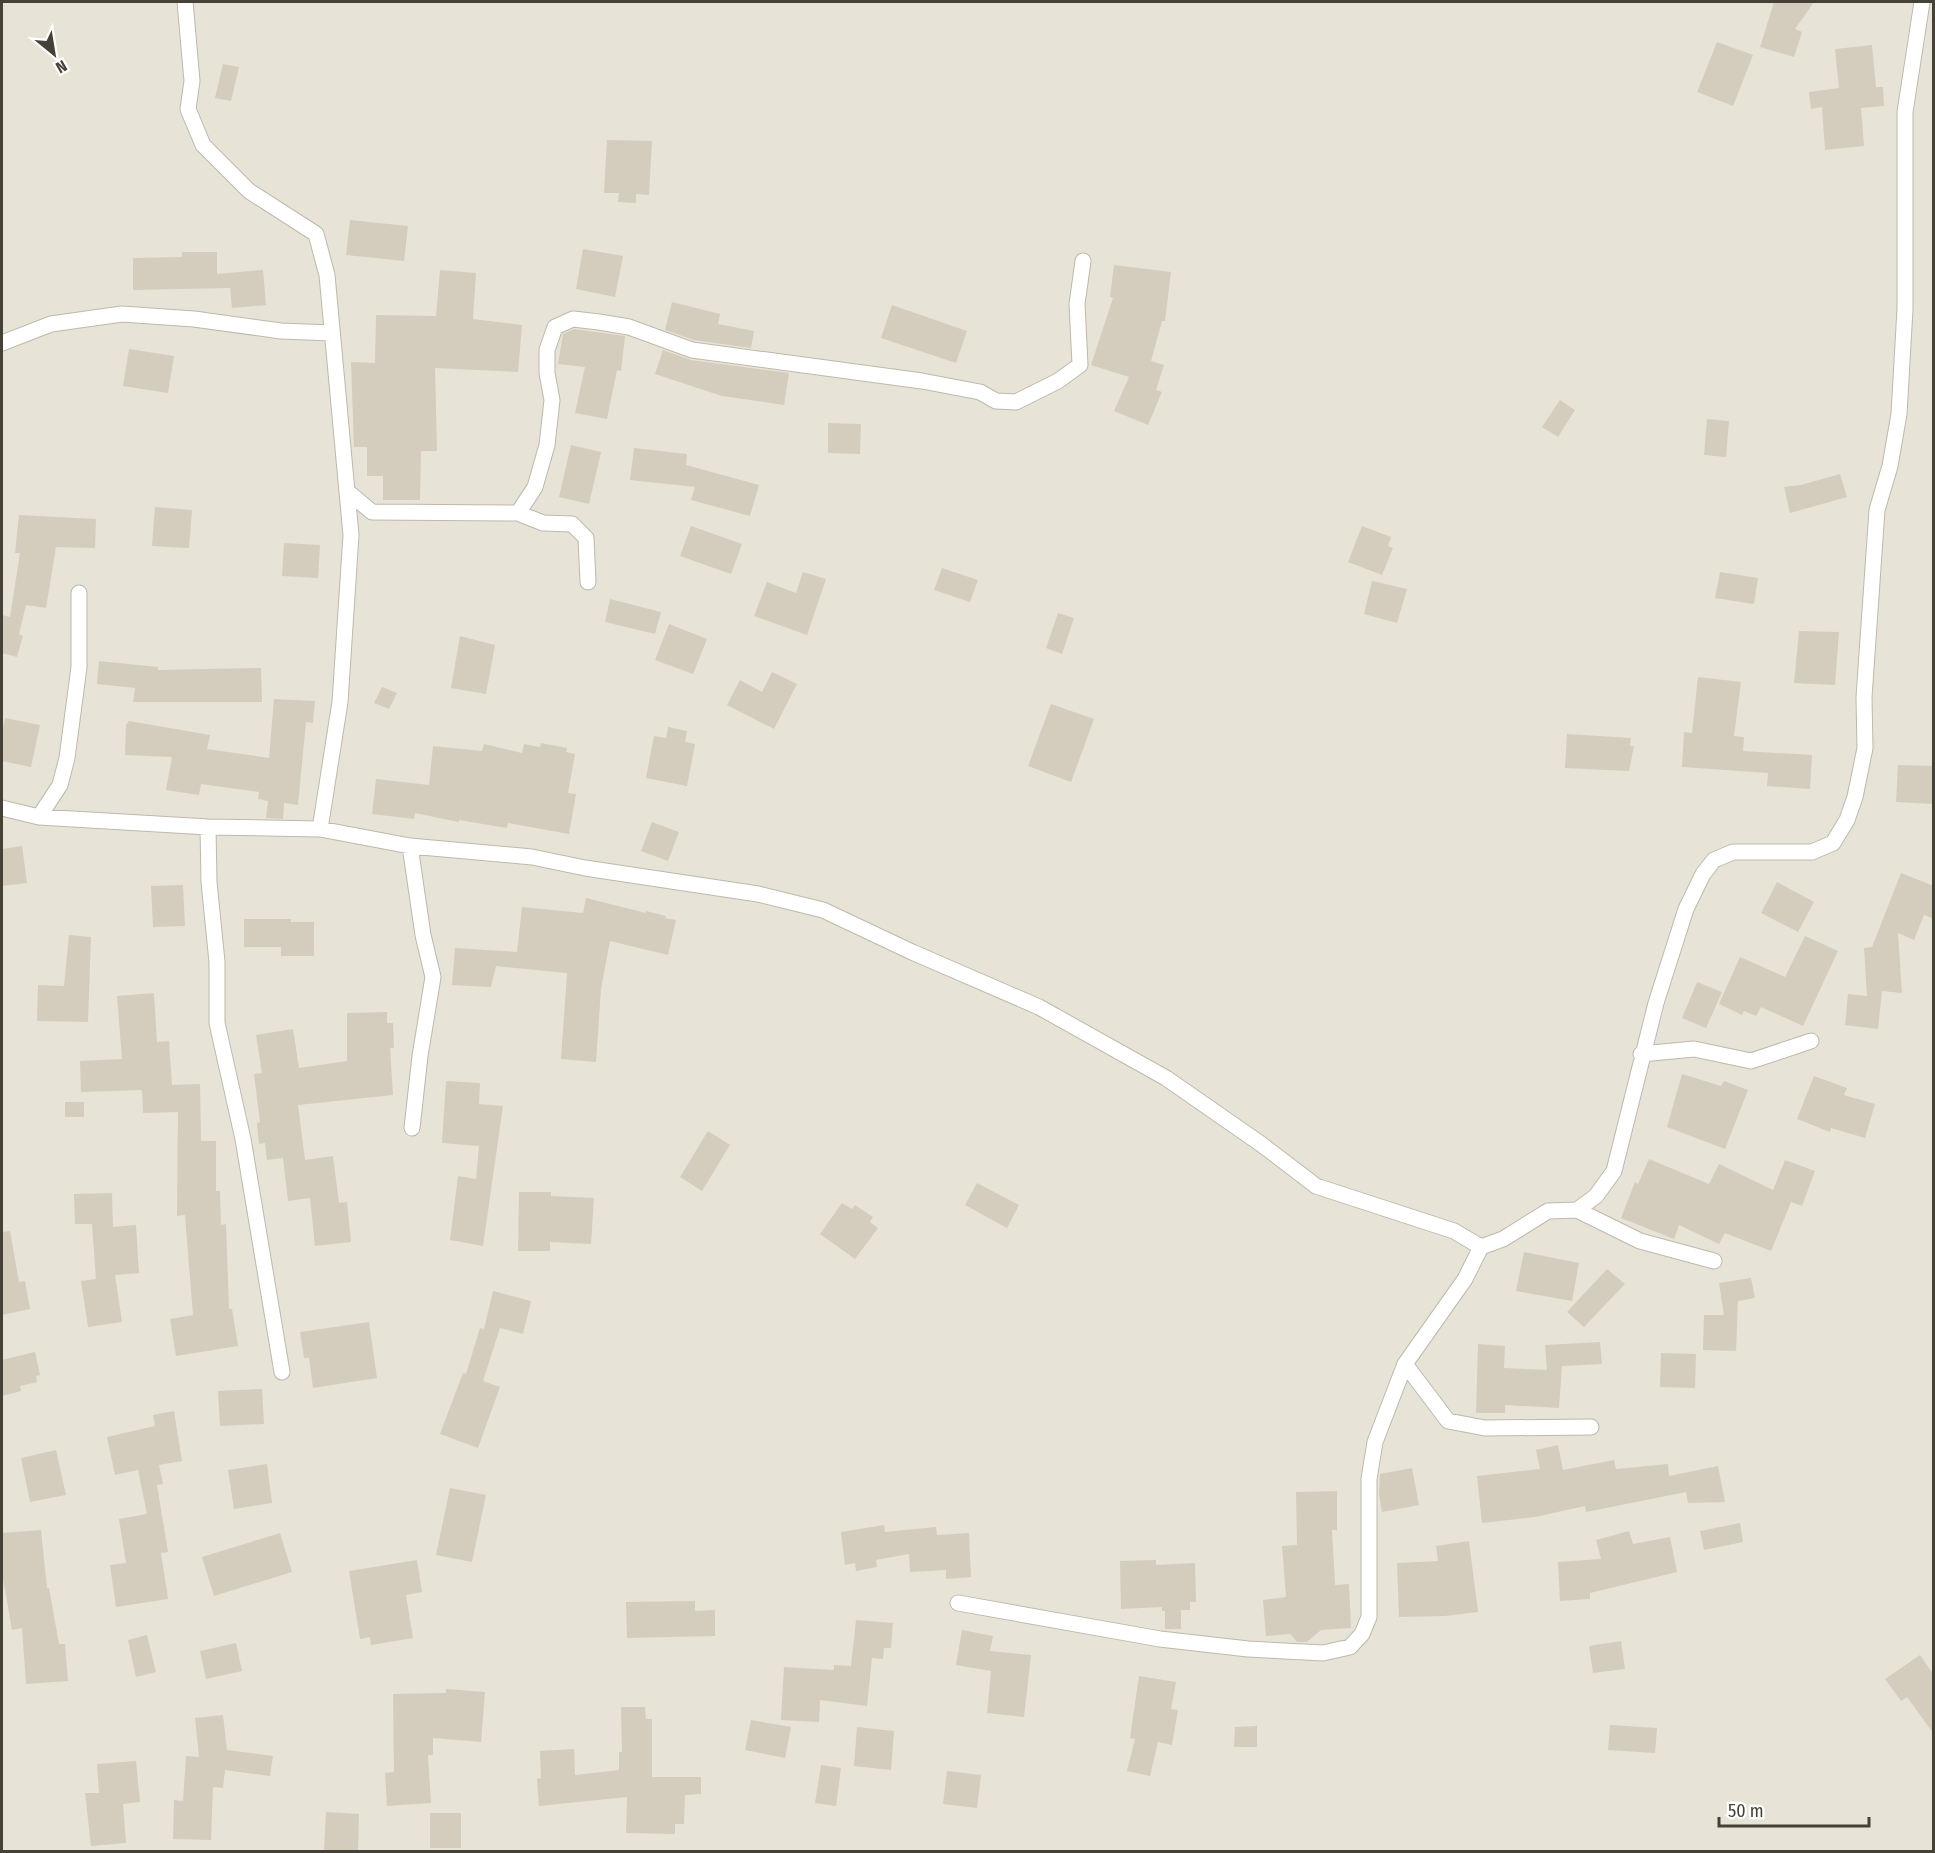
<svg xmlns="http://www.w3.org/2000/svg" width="1935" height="1853" font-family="'Fira Sans Condensed',sans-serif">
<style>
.residential{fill:#e7e3d6}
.building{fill:#d4cdbd}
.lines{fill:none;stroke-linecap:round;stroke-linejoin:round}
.minor-casing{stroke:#beb9ab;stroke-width:17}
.minor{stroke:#fff;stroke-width:15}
</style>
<rect width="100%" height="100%" fill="#f3f0e8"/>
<path class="residential" d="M2,2H1933V1851H2Z"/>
<path class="building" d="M1774,2H1814L1795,29L1802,32L1794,57L1760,47Z
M1717,42L1753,55L1733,106L1697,92Z
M1872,45L1876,87H1883L1884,106L1861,108L1864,146L1825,150L1822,107L1811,109L1809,92L1839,88L1835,49Z
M223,64L239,67L231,101L215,98Z
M607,140L652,141L649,195L636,194V203L618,202L619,193H604Z
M350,220L408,226L404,261L346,255Z
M583,249L623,256L615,297L576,289Z
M182,252H217V274L263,270L266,305L232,308L230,288L133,290V258L182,257Z
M1114,265L1171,272L1165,321H1162L1151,361L1164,365L1156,390L1162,392L1148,425L1114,411L1129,377L1091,365L1113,298L1110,297Z
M440,270L476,273L473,319L522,325L518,372L435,368L437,451H421L420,500H383V476H367V447H354L351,362L375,363L376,315L436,316Z
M672,302L720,314L718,324L754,331L751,348L694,340L665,330Z
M892,305L967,331L956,363L881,338Z
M574,329L625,336L621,371L617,370L607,419L575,413L585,367L558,364L563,334Z
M129,349L174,356L168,393L123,386Z
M663,350L691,360L789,373L784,405L722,396L655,374Z
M1560,400L1575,410L1558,437L1542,427Z
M1707,419L1729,421L1726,457L1704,455Z
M828,423L861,424L860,454L828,453Z
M571,445L601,452L589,504L559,497Z
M634,448L687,454L686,465L759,485L750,516L691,500L695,487L630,480Z
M1840,474L1847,497L1790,513L1784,487L1801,485Z
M155,507L192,510L189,548L152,546Z
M19,515L96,519L95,548L56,547L46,608L26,605L19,634L23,636L17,657L2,653V615L10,617L20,553H15Z
M691,526L742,544L731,574L680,556Z
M1362,526L1391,537L1388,546L1393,548L1382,575L1348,562Z
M284,543L320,545L318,578L282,576Z
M942,568L978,580L970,602L934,590Z
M803,572L826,579L807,635L754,616L767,582L796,593Z
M1720,572L1758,578L1754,604L1715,598Z
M1372,581L1407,589L1397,623L1364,614Z
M610,599L661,612L655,634L605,622Z
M1058,613L1074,618L1062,654L1046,648Z
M669,624L707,639L693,674L655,660Z
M1799,631L1839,632L1835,685L1794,683Z
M460,636L495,645L486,694L451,688Z
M99,661L158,667V670L261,668L262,702H133L135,688L97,684Z
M772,672L797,684L774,729L727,705L740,680L762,692Z
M1698,677L1741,682L1734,736L1744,737L1743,751L1812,755L1810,789L1767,786L1768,773L1682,767L1684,732L1692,733Z
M382,687L397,693L389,709L374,703Z
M274,699L315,701L313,723L306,722L298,805L284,803L283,819L266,818L268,801L258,799L259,792L201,784L199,795L166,790L172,757L125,755L126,725L129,721L210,735L207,749L269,758Z
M1051,704L1094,719L1071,782L1028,766Z
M5,718L40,725L31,767L2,761V733Z
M668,727L687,731L685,742L695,744L687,786L646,778L654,736L666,738Z
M1567,734L1631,738L1630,746H1634L1629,771L1565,768Z
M541,743L567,748L566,752L575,754L568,793L576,794L569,834L508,823L507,828L459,820V822L415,813L414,819L372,814L376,779L429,785L433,746L482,751L484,744L522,753L524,744L540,747Z
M1898,765L1934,766V804L1896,802Z
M652,822L679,832L668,861L641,851Z
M22,846L27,883L2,886V849Z
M1901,873L1934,886V919L1924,915L1914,940L1898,933L1902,993L1882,991L1878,1029L1845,1025L1848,994L1867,996L1864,948L1872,947Z
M1777,882L1814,902L1798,932L1761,913Z
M183,885L185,926L153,927L151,886Z
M586,898L646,913V911L666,916L665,918L676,920L668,955L610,941L601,989L596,1062L561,1059L567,973L496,966L491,987L452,985L455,948L517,952L522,907L583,913Z
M244,919H291V922H314V956H281V947H244Z
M69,935L91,937L88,1022L37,1021L38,985L64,986Z
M1805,936L1838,951L1803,1026L1761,1007L1756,1016L1744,1011L1742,1015L1719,1004L1740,957L1785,977Z
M1697,982L1722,992L1706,1028L1682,1018Z
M154,993L157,1042L169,1041L172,1085L200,1084L201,1141H216V1191H220L221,1225L226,1224L229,1309H232L238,1346L176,1356L170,1319L193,1315L185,1215L177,1216L178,1112L143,1113L142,1090L81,1092L80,1061L122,1059L117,996Z
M387,1012V1023H393L394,1048H390L393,1095L298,1105L305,1160L333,1156L339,1203L347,1202L351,1242L315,1246L310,1198L288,1201L283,1158L267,1160L265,1143L259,1144L257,1123L260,1122L254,1074L262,1073L256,1035L293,1029L299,1068L347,1061V1013Z
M1682,1074L1721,1086L1724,1081L1748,1090L1725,1149L1667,1127Z
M1814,1076L1847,1088L1844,1095L1875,1104L1865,1138L1831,1128L1830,1132L1797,1119Z
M446,1081L480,1083L479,1104L503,1106L483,1246L450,1240L458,1176L476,1179L479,1146L442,1143Z
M65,1102H84V1117H65Z
M708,1131L730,1145L702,1191L680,1177Z
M1649,1159L1709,1184L1719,1164L1773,1190L1785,1160L1815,1171L1802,1206L1791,1202L1771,1251L1725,1233L1719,1244L1679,1225L1674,1239L1621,1218L1635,1182L1638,1184Z
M977,1183L1019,1205L1007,1228L965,1205Z
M519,1192H551V1196L594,1198L591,1244L550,1242V1251H518Z
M112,1193L113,1227L136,1225L139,1273L115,1275L122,1322L88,1327L81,1281L96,1279L92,1224H75L74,1194Z
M842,1203L852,1209L855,1205L873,1217L870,1222L878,1228L855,1259L820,1234Z
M10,1231L19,1282L25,1281L30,1309L2,1315V1232Z
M1524,1252L1579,1263L1572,1301L1516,1291Z
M1607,1269L1625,1284L1584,1327L1567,1312Z
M1751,1278L1755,1298L1738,1301L1736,1351L1703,1350L1704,1315H1724L1719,1283Z
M493,1291L531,1301L523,1334L500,1328L483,1381L500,1387L478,1448L440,1434L463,1373L466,1374L480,1328L484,1329Z
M369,1322L377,1378L313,1388L309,1358H304L300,1332Z
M1600,1342L1602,1364L1562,1366L1559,1408L1505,1405V1413H1476L1478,1344L1505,1346L1504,1368L1547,1370L1545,1345Z
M35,1352L40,1375L36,1376L37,1382L20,1386L21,1391L2,1396V1360Z
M1661,1353L1696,1354L1695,1388L1660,1387Z
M262,1389L264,1424L220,1426L218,1391Z
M174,1411L182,1461L159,1465L163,1484L157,1485L168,1552L161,1553L168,1599L116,1607L110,1565L126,1563L119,1519L147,1514L138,1470L115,1475L107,1437L155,1426L153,1415Z
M1558,1445L1563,1470L1614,1460L1616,1469L1668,1464L1669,1476L1718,1466L1725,1502L1688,1503L1686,1492L1586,1512L1585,1506L1535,1517L1482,1523L1477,1476L1540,1469L1536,1450Z
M56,1450L66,1495L30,1502L21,1458Z
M267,1464L272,1503L234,1509L228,1470Z
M1412,1468L1419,1505L1382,1512L1379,1494L1380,1474Z
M450,1488L486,1495L472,1562L436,1555Z
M1337,1491V1530H1332L1335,1585L1349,1584L1351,1628L1321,1630L1307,1642H1297L1290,1634L1266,1636L1263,1600L1286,1597L1282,1546L1297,1545L1296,1492Z
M1740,1523L1743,1542L1704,1550L1700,1531Z
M884,1525L885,1532L936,1527L937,1535L969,1533L971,1577L946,1579V1570L910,1572L909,1554L876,1560L877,1567L856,1571L855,1563L845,1565L841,1532Z
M41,1530L47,1588H49L59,1644H65L68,1681L26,1684L22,1628L12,1630L2,1573V1533Z
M1629,1531L1633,1544L1670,1537L1677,1572L1590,1593V1599L1560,1601L1558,1562L1601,1559L1596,1540Z
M280,1533L292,1572L214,1596L202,1557Z
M1469,1541L1478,1612L1445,1616L1399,1617L1397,1563L1438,1561L1436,1546Z
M417,1560L422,1592L406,1595L413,1638L371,1645L370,1637L360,1639L349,1571Z
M1156,1560V1565L1195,1563L1196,1602H1190V1610H1181V1629H1165V1611H1162V1607L1121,1609L1120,1561Z
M695,1601V1611L715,1610V1636L627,1638L626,1602Z
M856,1620L893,1623L891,1648H884L883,1659L872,1658L867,1706L820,1700L819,1722L781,1720L784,1667L834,1670V1665L851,1666Z
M962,1630L993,1636L990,1651L1031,1655L1024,1717L987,1713L991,1671L956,1665Z
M147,1635L156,1672L136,1677L128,1640Z
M1621,1641L1625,1669L1593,1673L1589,1646Z
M236,1643L242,1671L206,1679L200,1651Z
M1920,1655L1934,1675V1734L1907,1697L1901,1701L1885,1679Z
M1139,1676L1176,1682L1171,1709L1178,1710L1172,1745L1158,1742L1150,1776L1127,1771L1135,1739L1130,1738Z
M446,1689L485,1692L481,1742L433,1738V1755H428L431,1803L387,1806L385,1773L394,1772L393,1694L446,1693Z
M621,1707H645L646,1719H652V1777H701V1794L685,1795L684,1824H675V1834L626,1833L627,1797L539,1806L537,1779L541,1778L540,1751L574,1749L575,1775L619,1770V1752H622Z
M223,1715L227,1750L273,1756L270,1776L225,1770L223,1788L213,1787L211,1840L173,1839L174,1800L183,1801L186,1756L199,1757L195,1718Z
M751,1720L791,1727L785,1758L745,1750Z
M1610,1725L1657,1728L1655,1753L1608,1750Z
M1257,1726V1747H1234L1235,1727Z
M857,1727L894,1731L891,1770L854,1766Z
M136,1761L140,1802L123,1804L126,1843L91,1846L85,1793H99L97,1764Z
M821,1765L841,1768L836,1806L815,1803Z
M947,1771L981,1775L977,1808L943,1804Z
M326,1812L359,1814L358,1851H324Z
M430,1813H461V1848H430Z"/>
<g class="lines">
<defs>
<path id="minor" d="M185,2L192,81L188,109L203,145L249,191L316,234L327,275L351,535L340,702L320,829
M2,343L51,324L122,314L194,319L281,331L332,333
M348,492L372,512L518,513L543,523L572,524L586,538L588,582
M518,513L535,487L547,445L552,400L547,373V350L555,327L573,319L599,322L629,327L692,350L922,381L980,392L996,401L1016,402L1058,381L1080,365L1077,304L1083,261
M2,808L39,817L208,827L320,829L410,846L532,857L585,868L758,894L823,910L912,952L1039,1007L1166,1078L1261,1144L1316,1186L1454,1231L1481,1247
M39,817L60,785L67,758L79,667V593
M208,827L209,882L217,962V1023L243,1139L282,1372
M410,846L423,935L433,977L420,1056L412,1128
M1641,1054L1694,1049L1751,1061L1811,1041
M1577,1210L1596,1196L1614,1171L1656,1003L1686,909L1703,874L1714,860L1733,852H1812L1833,843L1847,820L1855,797L1865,748L1864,697L1877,510L1890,466L1899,414L1905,309V112L1922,2
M1405,1364L1448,1421L1485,1428L1591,1427
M958,1603L1160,1639L1248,1649L1323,1653L1350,1647L1362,1634L1369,1617V1479L1375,1442L1405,1364L1465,1279L1481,1247L1503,1239L1548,1211L1577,1210L1640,1241L1714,1261"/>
</defs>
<use href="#minor" class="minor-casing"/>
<use href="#minor" class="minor"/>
</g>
<rect width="1935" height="1853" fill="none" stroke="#464137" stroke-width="6"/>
<g transform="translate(54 54) rotate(150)" stroke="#ffffff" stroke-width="4.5" paint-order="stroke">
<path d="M0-4.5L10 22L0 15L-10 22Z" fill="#464137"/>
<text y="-9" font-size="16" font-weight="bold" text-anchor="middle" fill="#464137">N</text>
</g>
<path d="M1719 1817v9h150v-9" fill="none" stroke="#464137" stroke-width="3"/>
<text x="1728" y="1817" font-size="18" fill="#464137" stroke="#ffffff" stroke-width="4.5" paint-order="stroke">50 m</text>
</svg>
